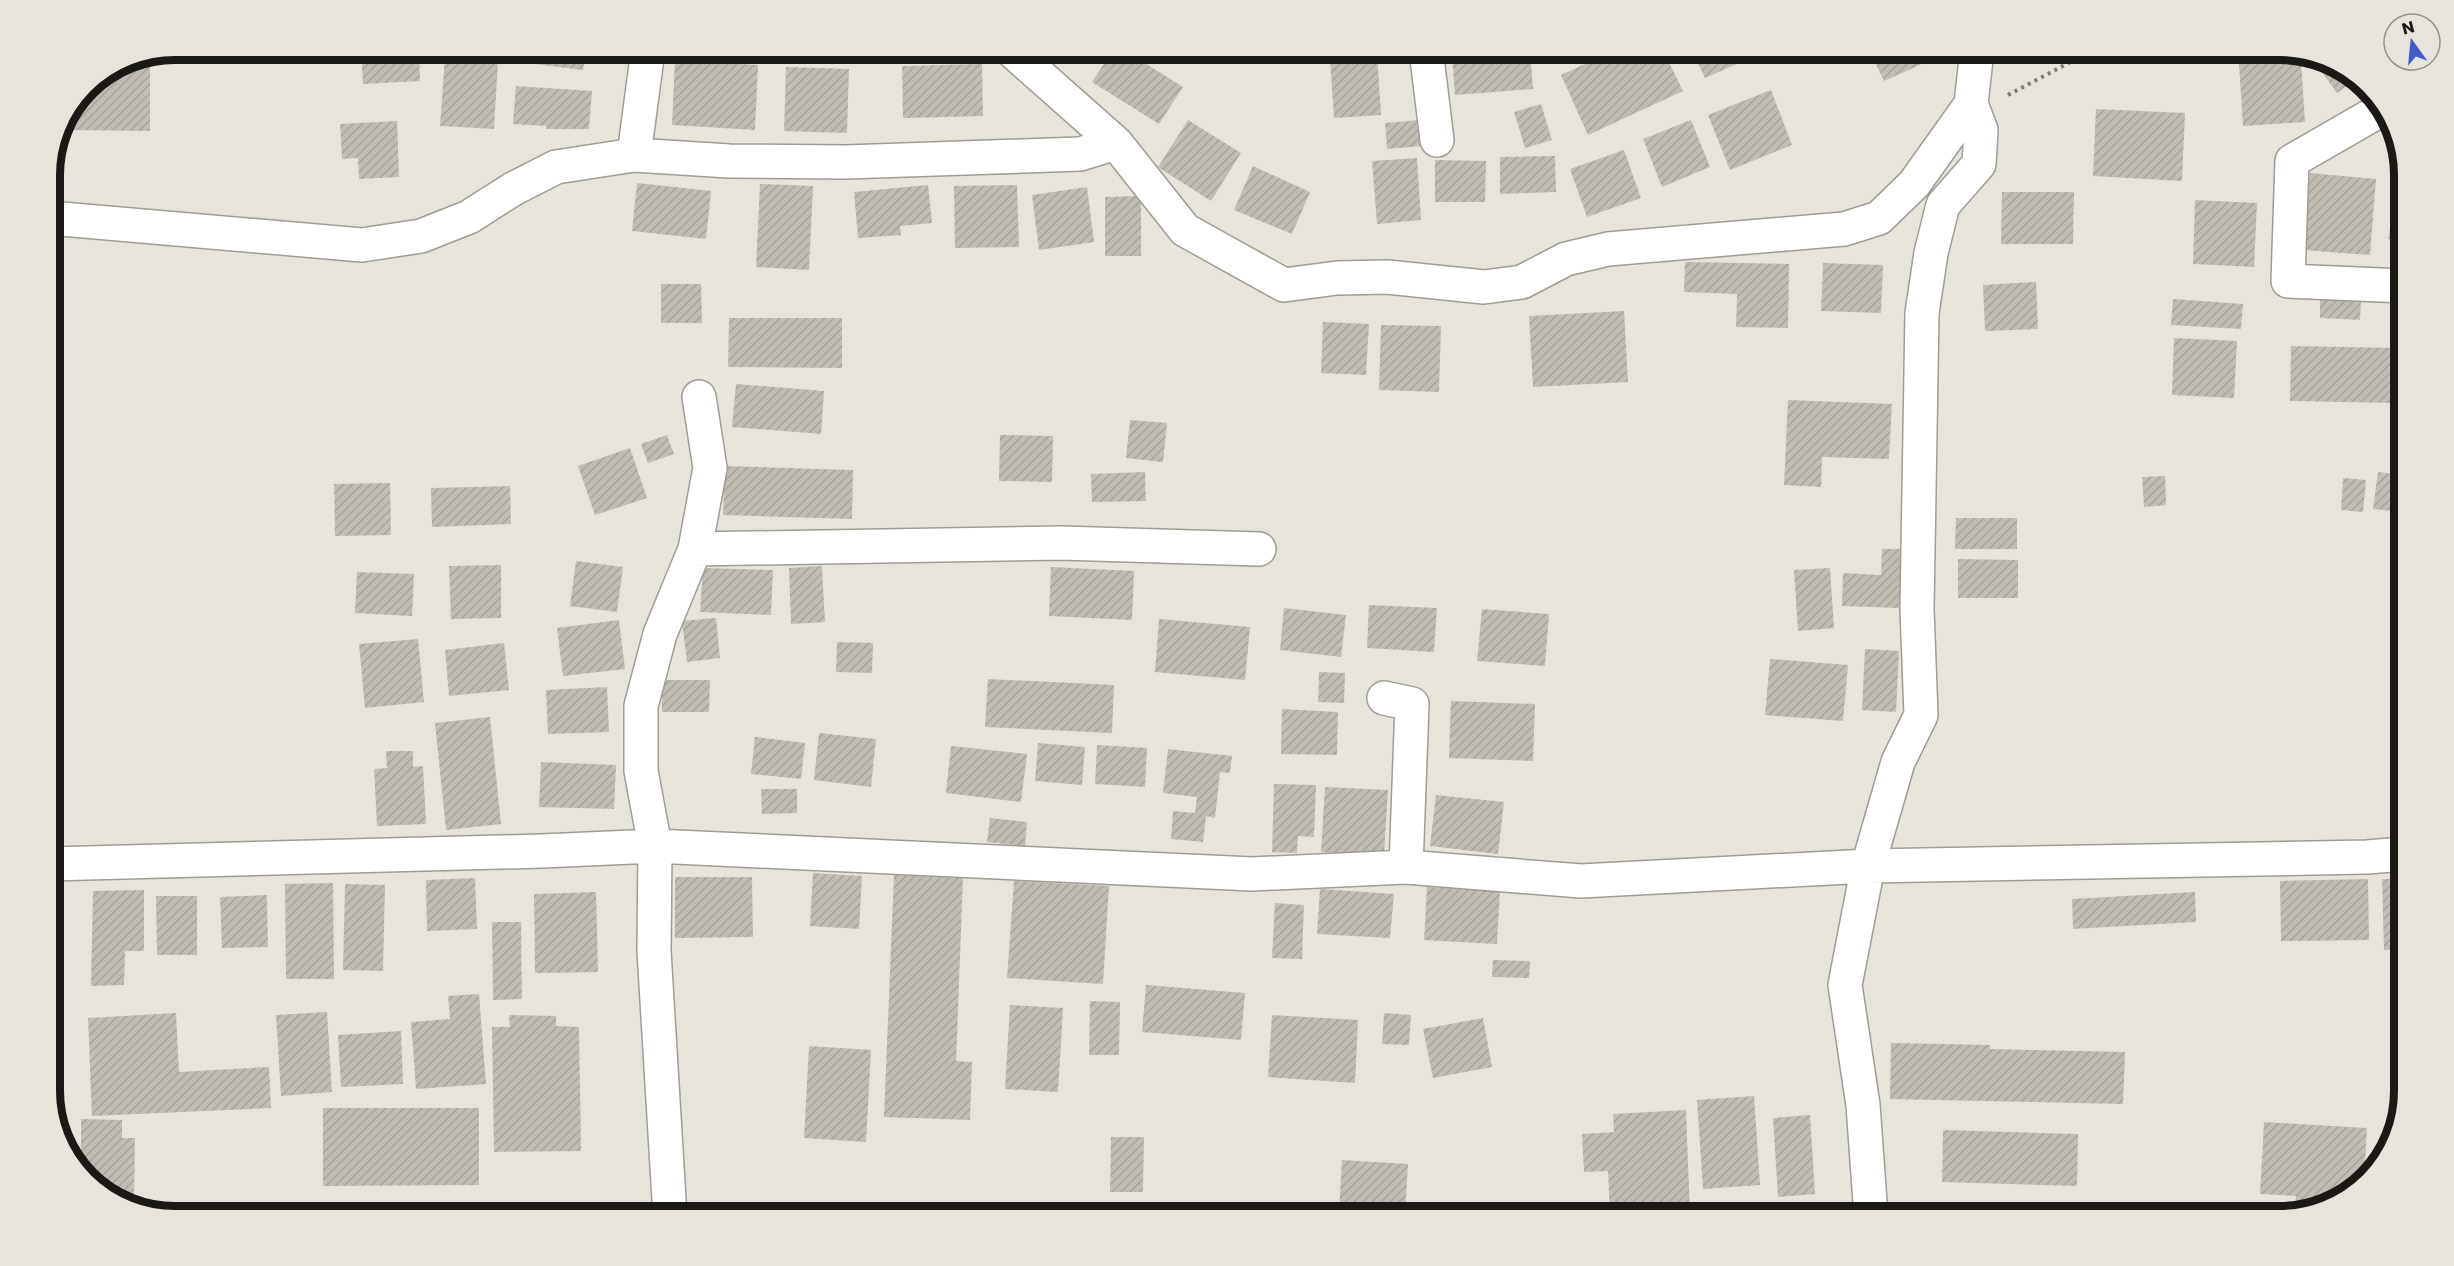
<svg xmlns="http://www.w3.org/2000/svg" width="2454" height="1266" font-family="Poppins,sans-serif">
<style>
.building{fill:url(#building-hatch)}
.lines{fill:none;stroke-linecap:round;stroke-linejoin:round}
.minor-casing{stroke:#9f9c94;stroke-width:36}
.path{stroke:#7d7b75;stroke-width:4;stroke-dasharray:3 4.5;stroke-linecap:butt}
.minor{stroke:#fff;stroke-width:33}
.rim{fill:none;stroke:#1a1916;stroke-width:8}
</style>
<defs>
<pattern id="building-hatch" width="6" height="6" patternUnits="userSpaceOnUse" patternTransform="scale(1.5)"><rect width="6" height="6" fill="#c0bdb4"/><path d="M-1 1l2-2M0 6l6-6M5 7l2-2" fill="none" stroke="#a4a29a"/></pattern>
</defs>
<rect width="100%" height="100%" fill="#e7e4db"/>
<path class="building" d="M361,50H419L420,81L363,84Z
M512,50H586L583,70L511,61Z
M1113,50H1124L1183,87L1159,124L1092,82Z
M1616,50H1663L1683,91L1588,135L1561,75Z
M1692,50H1768L1705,78Z
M1869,50H1953L1884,81Z
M1530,51L1533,89L1455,95L1452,57Z
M1377,53L1381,115L1334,118L1330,57Z
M2311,57L2335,63L2355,80L2337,93Z
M445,58L498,61L494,129L440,126Z
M675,60L758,65L755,130L672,125Z
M2301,60L2305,122L2243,126L2239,64Z
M982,64L983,116L903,118L902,66Z
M118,65H150V131L69,130V112L86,86Z
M786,67L849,69L847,133L784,131Z
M516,86L592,91L589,129H546L547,126L513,124Z
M1771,90L1792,145L1730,170L1708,115Z
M1541,104L1552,140L1525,148L1514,112Z
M2096,109L2185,113L2182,181L2093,176Z
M1188,120L1241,153L1211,201L1158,167Z
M1420,120L1422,146L1387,149L1385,123Z
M1691,120L1710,167L1662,187L1643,139Z
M397,121L399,177L359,179L358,158L342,159L340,124Z
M1624,150L1641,198L1587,217L1570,169Z
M1555,156L1556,192L1500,194V157Z
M1417,158L1421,220L1377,224L1372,161Z
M1435,160L1486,161L1485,202H1435Z
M1253,166L1310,192L1292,234L1234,210Z
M2310,173L2376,179L2370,255L2303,250Z
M637,183L711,191L706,239L632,231Z
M760,184L813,186L809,270L756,267Z
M928,185L932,223L900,226L901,235L858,238L854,192Z
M1017,185L1019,247L955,248L954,186Z
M1087,187L1094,242L1039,250L1032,195Z
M2397,190L2404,191V242L2388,239Z
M2002,192H2074L2073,244H2001Z
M1141,196V256H1105V197Z
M2195,200L2257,203L2254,267L2193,264Z
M1685,262L1789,264L1788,328L1736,327L1737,294L1684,292Z
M1823,263L1883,265L1881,313L1821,311Z
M2036,282L2038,329L1985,331L1983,285Z
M661,284H701L702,323H661Z
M2320,297L2361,299L2360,320L2320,318Z
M2173,299L2243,304L2241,329L2171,325Z
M2401,307H2404V342H2397Z
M1624,311L1628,382L1533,387L1529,316Z
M729,318H842V368L728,367Z
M1323,322L1369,324L1366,375L1321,373Z
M1381,325L1441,326L1439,392L1379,390Z
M2174,338L2237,341L2234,398L2172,395Z
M2291,346L2397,348L2396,403L2290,401Z
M736,384L824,391L821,434L732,427Z
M1788,400L1892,404L1889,459L1822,457L1821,487L1784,485Z
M1130,420L1167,423L1163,462L1126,458Z
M667,435L674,454L648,463L641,444Z
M1000,435L1053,436L1052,482L999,481Z
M630,448L647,498L595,515L578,466Z
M725,466L853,470L852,519L723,515Z
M1145,472L1146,501L1092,502L1091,474Z
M2378,472L2404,475V512L2373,509Z
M2165,476L2166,505L2144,507L2142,477Z
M2343,478L2366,480L2363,512L2341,510Z
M390,483L391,535L335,536L334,484Z
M510,486L511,524L432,527L431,488Z
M1956,518H2017V549H1955Z
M1882,549H1902L1899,608L1842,606L1843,573L1881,575Z
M1958,559L2018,560V598H1958Z
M576,561L623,567L617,612L570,606Z
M501,565V618L451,619L449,566Z
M822,566L825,622L791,624L789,568Z
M1051,567L1134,571L1132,620L1049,616Z
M703,568L773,570L771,615L700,612Z
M1830,568L1834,628L1798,631L1794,570Z
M357,572L414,574L412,616L355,613Z
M1369,605L1437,608L1434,652L1367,648Z
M1284,608L1346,615L1341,657L1280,650Z
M1482,609L1549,614L1545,666L1477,661Z
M716,618L720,658L687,662L682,621Z
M1159,619L1250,627L1245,680L1155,672Z
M619,620L625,669L563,676L557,628Z
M418,639L424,702L365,708L359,644Z
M837,642L873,643L872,673L836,672Z
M504,643L509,690L449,696L445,650Z
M1865,649L1899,651L1896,712L1862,710Z
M1770,659L1848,665L1843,721L1765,715Z
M1319,672L1345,673L1344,703L1318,702Z
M988,679L1114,685L1112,733L985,727Z
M662,680H710L709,712H662Z
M607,687L609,732L548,734L546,690Z
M1451,701L1535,704L1533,761L1449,758Z
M1282,709L1338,712L1337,755L1281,754Z
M490,717L501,824L446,830L435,723Z
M819,733L876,739L871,787L814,780Z
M755,737L805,743L801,779L751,774Z
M1038,743L1085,747L1082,785L1035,781Z
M1097,745L1147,748L1145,787L1095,784Z
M951,746L1027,754L1021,802L946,793Z
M1168,749L1232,756L1230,773L1220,772L1215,818L1206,816L1203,842L1171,839L1173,811L1195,813L1197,797L1163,793Z
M386,751H413V767L423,766L426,824L377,826L374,769L387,768Z
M541,762L616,765L614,809L539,807Z
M1274,784L1316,785L1314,837L1298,836L1297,853L1272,852Z
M1325,787L1388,790L1384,855L1321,852Z
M761,789H797V813L762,814Z
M1436,795L1504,802L1498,854L1430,846Z
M990,818L1027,822L1025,846L987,842Z
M813,873L862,876L859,929L810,926Z
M894,875L963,878L956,1061L972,1062L970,1120L884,1117Z
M675,877H752L753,937L675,938Z
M475,878L477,929L427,931L426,880Z
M2368,879L2369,940L2281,941L2280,881Z
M2382,879H2404V949L2384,950Z
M1014,881L1109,886L1103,984L1007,978Z
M333,883L334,979H286L285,884Z
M345,884L385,885L383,971L343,970Z
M1427,887L1500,890L1497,944L1424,940Z
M1320,889L1394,894L1390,938L1317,934Z
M144,890V951H125L124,985L91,986L93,891Z
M596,892L598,972L535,973L534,894Z
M2195,892L2196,922L2073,929L2072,899Z
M267,895L268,947L222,948L220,897Z
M156,896H197V955H157Z
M1275,903L1304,905L1302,959L1272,958Z
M492,922H521L522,999L493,1000Z
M1493,960L1530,961L1529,978L1492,977Z
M1146,985L1245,993L1241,1040L1142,1032Z
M479,994L486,1084L416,1089L411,1022L450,1019L448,996Z
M1090,1001L1120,1002L1119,1055H1089Z
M1010,1005L1063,1008L1058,1092L1005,1089Z
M327,1012L332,1092L281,1096L276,1015Z
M176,1013L179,1072L269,1067L271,1108L92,1116L88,1018Z
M1384,1013L1411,1015L1409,1045L1382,1044Z
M509,1015L556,1016V1026L579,1027L581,1151L494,1152L492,1027H510Z
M1272,1015L1358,1020L1355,1083L1268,1077Z
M1483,1018L1492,1067L1433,1078L1423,1029Z
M401,1031L403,1084L341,1087L338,1035Z
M1891,1043L1990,1045V1049L2125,1052L2123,1104L1890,1099Z
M809,1046L871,1050L866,1142L804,1138Z
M1754,1096L1760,1185L1703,1189L1697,1100Z
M323,1108H479V1185L323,1186Z
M1686,1110L1690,1215L1610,1216L1608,1171L1584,1172L1582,1134L1614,1132L1613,1114Z
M1810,1115L1815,1194L1778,1197L1773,1118Z
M81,1119L122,1120V1138H135L134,1199L113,1198L81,1170Z
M2264,1122L2367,1128L2364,1178L2349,1196L2308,1208L2295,1207L2296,1196L2260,1194Z
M1943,1130L2078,1134L2077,1186L1942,1182Z
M1111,1137H1144L1143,1192H1110Z
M1342,1160L1408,1164L1405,1216L1339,1212Z"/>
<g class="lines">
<defs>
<path id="minor" d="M1011,50L1116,143L1185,230L1284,285L1337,278L1387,277L1484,287L1522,282L1566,259L1608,249L1844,229L1879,218L1914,184L1971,104
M1426,50L1437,140
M2384,108L2292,161L2288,281L2404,286
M634,155L648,50
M50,218L362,245L421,236L469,217L513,189L556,167L634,155L729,161L846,162L1080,154L1116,143
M695,549L1061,543L1259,549
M1384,698L1412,704L1406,867
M50,864L542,851L655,846L1252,874L1406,867L1581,881L1868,866L2367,857L2404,854
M670,1216L654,951L655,846L641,771V706L660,634L695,549L710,468L699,397
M1871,1216L1863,1105L1845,985L1868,866L1898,762L1921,715L1917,609L1922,313L1931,253L1943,205L1979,164L1981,130L1971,104L1977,50"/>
</defs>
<use href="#minor" class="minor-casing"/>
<path class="path" d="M2008,95L2093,50"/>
<use href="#minor" class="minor"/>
</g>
<path d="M0 0H2454V1266H0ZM175 60H2279A115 115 0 0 1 2394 175V1091A115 115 0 0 1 2279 1206H175A115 115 0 0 1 60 1091V175A115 115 0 0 1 175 60Z" fill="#e7e4db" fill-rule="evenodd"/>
<path class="rim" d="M175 60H2279A115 115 0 0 1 2394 175V1091A115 115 0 0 1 2279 1206H175A115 115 0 0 1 60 1091V175A115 115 0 0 1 175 60Z"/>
<g transform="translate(2412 42) rotate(345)"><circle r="28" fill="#e7e4db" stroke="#95938c" stroke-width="1.5"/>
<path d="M0-4.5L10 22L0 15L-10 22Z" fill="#4659cd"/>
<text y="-9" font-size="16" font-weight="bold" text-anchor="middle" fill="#1a1916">N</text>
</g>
</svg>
